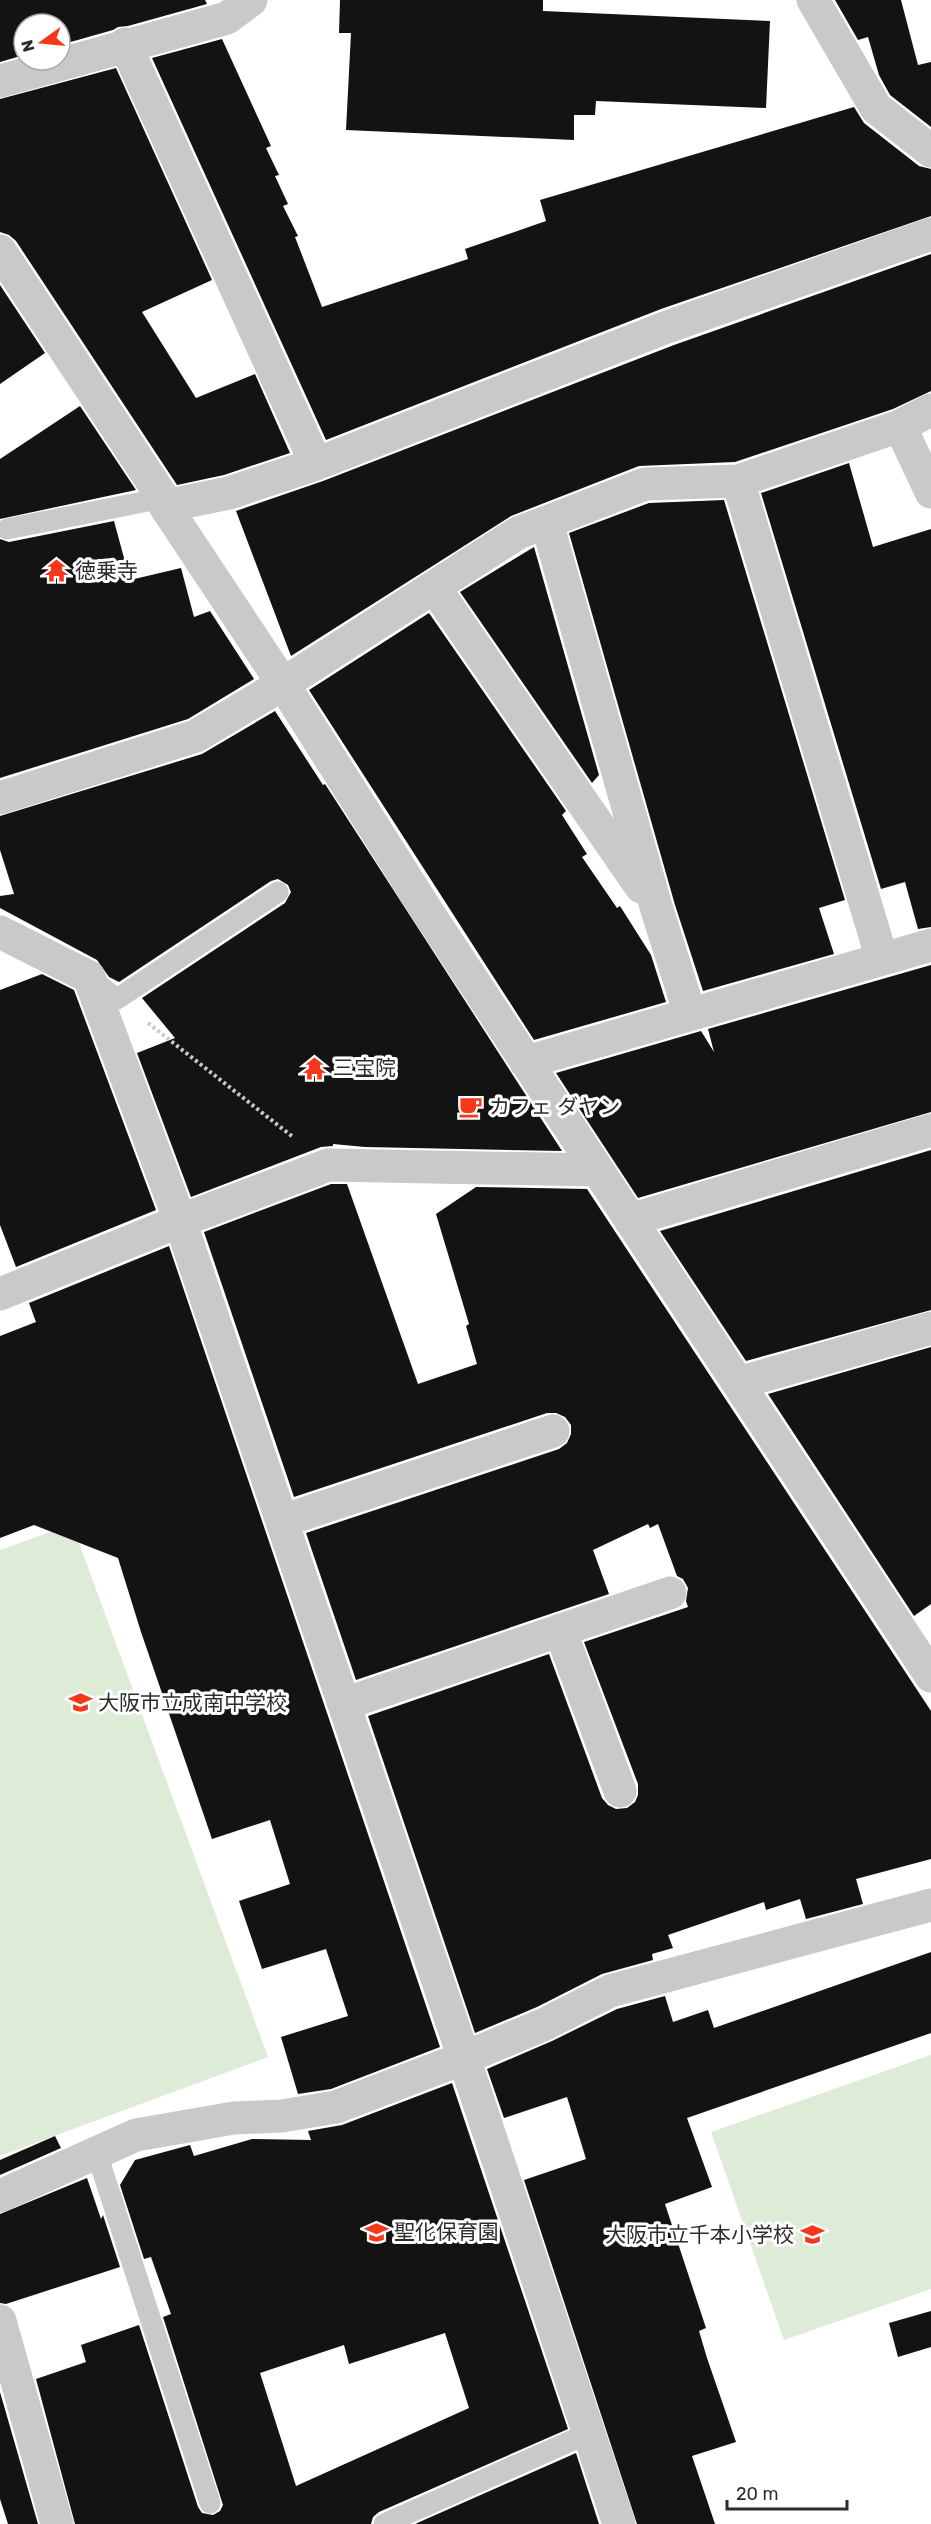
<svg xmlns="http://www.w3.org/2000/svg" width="931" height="2524" font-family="Rubik,'Noto Sans JP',sans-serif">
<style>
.green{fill:#deebd7}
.building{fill:#131313;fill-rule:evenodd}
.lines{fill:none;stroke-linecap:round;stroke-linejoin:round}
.path{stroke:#c9c9c9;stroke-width:4;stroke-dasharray:3 3;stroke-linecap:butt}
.service{stroke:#c9c9c9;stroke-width:21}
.minor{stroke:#c9c9c9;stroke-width:33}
.labels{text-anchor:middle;stroke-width:6;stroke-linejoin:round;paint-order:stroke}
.poi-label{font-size:21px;fill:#2c2c2c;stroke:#fff;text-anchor:start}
</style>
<rect width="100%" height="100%" fill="#fff"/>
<path class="green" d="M72,1524L268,2057L0,2156V1550Z
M931,2055V2289L784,2340L711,2132Z"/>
<path class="building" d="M0,0H205L207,4L128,26L118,27L113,30L60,45V24H24V55L0,62Z
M340,0H543V11L770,21L766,108L596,101L595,115H574V140L346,130L351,33H339Z
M835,0H901L918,65L931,62V127L890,95L879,75L868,37L858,40Z
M222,39L271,146L266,148L279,175L275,176L288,204L283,206L298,236L295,237L322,307L468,259L465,249L546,221L540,200L854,107L864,123L919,166L931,169V216L661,309L326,440L152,58Z
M116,68L212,280L142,312L196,398L255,374L290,453L224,475L177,485L16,241L9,235L0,232V99Z
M931,254V391L893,409L735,462L639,466L511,516L291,656L236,511L323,481L674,345Z
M0,285L45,353L0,384Z
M80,406L136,490L0,519V459Z
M849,463L873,547L931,529V927L918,929L905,882L881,889L761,493Z
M724,500L845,900L819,908L834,954L703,991L675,905L569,533L649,503Z
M114,521L130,580L181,568L194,617L210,611L254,679L188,719L0,778V539L9,542Z
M534,547L599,775L592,783L460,592Z
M429,613L566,811L562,815L587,854L582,857L617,908L620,906L651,955L666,1002L534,1040L309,690Z
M275,711L323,785L325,784L562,1151L365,1147L333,1144V1146L321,1147L191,1197L137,1053L175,1038L142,998L285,903L291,892L288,885L278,879L271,881L119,982L109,977L97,960L0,908V896L14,894L0,850V816L202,754Z
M931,965V1112L638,1198L556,1073L701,1031L714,1052L708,1029Z
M42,974L74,990L156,1210L16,1267L0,1225V990Z
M931,1150V1310L746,1361L660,1231Z
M331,1184H347L418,1384L477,1364L466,1326L469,1324L436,1214L476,1187L587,1189L931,1711V1859L856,1879L863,1904L806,1919L800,1899L766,1910L764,1902L668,1935L673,1948L652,1954L653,1960L602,1974L537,2007L475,2033L368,1716L549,1654L602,1798L608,1805L616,1809L627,1808L635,1802L638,1795V1784L584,1642L688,1607L686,1601L688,1588L683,1579L677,1576L658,1524L650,1528L648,1524L593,1550L609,1594L356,1680L306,1533L559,1449L567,1443L571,1434V1425L565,1417L556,1413H547L294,1497L204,1232Z
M169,1246L440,2047L331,2089L298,2094L281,2037L348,2016L326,1949L262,1969L239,1901L290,1884L270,1820L212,1839L141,1632L118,1558L34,1525L0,1538V1336L36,1322L29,1303Z
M931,1347V1604L914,1616L768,1394Z
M931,1952V2033L687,2118L712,2187L665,2204L706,2328L699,2331L707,2358L736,2442L692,2456L715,2524H637L524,2180L586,2159L567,2097L504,2118L487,2069L552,2041L617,2009L665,1996L673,2022L708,2010L714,2028Z
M452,2083L568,2429L379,2512L373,2517L371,2524H75L36,2379L86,2362L81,2345L139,2325L198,2507L202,2513L213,2515L220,2511L223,2505L163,2317L171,2314L151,2257L144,2259L120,2185L135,2160L190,2145L194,2156L252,2139L311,2140L308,2131L342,2125ZM445,2333L469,2408L296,2486L260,2373L344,2345L349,2364Z
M55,2136L61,2148L0,2175V2160Z
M87,2178L101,2219L103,2215L120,2267L6,2304L0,2303V2214Z
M931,2311V2347L898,2357L889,2323Z
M0,2392L38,2524H8L0,2499Z
M576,2453L599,2524H415Z"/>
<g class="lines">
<path class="path" d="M148,1023L293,1137"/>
<path class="service" d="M7,529L163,498
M91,979L117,999L278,892
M97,2154L210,2503
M384,2524L589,2433"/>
<path class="minor" d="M813,0L876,108L931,151
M125,44L316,464
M0,81L227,18L251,0
M0,251L163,498L165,506L283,684L429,914L931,1676
M900,426L931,492
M738,481L882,959
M165,506L229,493L316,464L667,327L931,234
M547,523L657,910L690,1014
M434,587L641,887
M0,798L196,736L283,684L518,533L645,484L738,481L900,426L931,410
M0,932L89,977L180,1221L464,2058L619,2524
M526,1062L931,945
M630,1220L931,1130
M0,1294L180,1221L328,1165L596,1170
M738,1383L931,1328
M282,1521L553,1431
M560,1630L620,1791
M344,1704L670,1593
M0,2196L136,2135L234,2118L282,2116L336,2107L464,2058L545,2024L610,1991L931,1905
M0,2321L57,2524"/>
</g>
<defs>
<symbol id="temple-bare" viewBox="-9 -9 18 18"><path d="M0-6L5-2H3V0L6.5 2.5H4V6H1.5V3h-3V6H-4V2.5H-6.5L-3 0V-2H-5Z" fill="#f5381b" stroke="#fff" stroke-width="2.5" paint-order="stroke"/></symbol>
<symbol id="cafe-bare" viewBox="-9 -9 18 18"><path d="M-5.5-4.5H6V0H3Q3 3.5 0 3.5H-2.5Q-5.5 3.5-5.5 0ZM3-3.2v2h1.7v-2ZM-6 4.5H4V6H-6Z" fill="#f5381b" stroke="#fff" stroke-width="2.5" paint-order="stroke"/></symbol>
<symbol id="school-bare" viewBox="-9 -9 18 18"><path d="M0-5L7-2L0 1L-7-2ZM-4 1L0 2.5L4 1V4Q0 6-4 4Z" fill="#f5381b" stroke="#fff" stroke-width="2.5" paint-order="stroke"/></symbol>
</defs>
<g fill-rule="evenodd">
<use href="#temple-bare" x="40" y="554" width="33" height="33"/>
<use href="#temple-bare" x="298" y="1052" width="33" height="33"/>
<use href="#cafe-bare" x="454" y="1090" width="33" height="33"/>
<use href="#school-bare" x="64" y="1686" width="33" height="33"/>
<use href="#school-bare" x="360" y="2216" width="33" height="33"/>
<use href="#school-bare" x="796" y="2218" width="33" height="33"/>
</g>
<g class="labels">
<g class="poi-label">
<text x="75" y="578">徳乗寺</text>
<text x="333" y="1075">三宝院</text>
<text x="489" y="1114">カフェ ダヤン</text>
<text x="98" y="1710">大阪市立成南中学校</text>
<text x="394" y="2239">聖化保育園</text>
<text x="794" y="2242" text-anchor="end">大阪市立千本小学校</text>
</g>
</g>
<g transform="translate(42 42) rotate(255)"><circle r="28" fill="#ffffff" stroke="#ababab" stroke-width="1.5"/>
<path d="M0-4.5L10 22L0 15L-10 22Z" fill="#f5381b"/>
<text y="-9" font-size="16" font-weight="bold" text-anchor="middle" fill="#2c2c2c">N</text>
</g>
<path d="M727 2500v9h120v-9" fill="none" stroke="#2c2c2c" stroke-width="3"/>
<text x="736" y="2500" font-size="18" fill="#2c2c2c" stroke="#ffffff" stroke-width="4.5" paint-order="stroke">20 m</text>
</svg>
